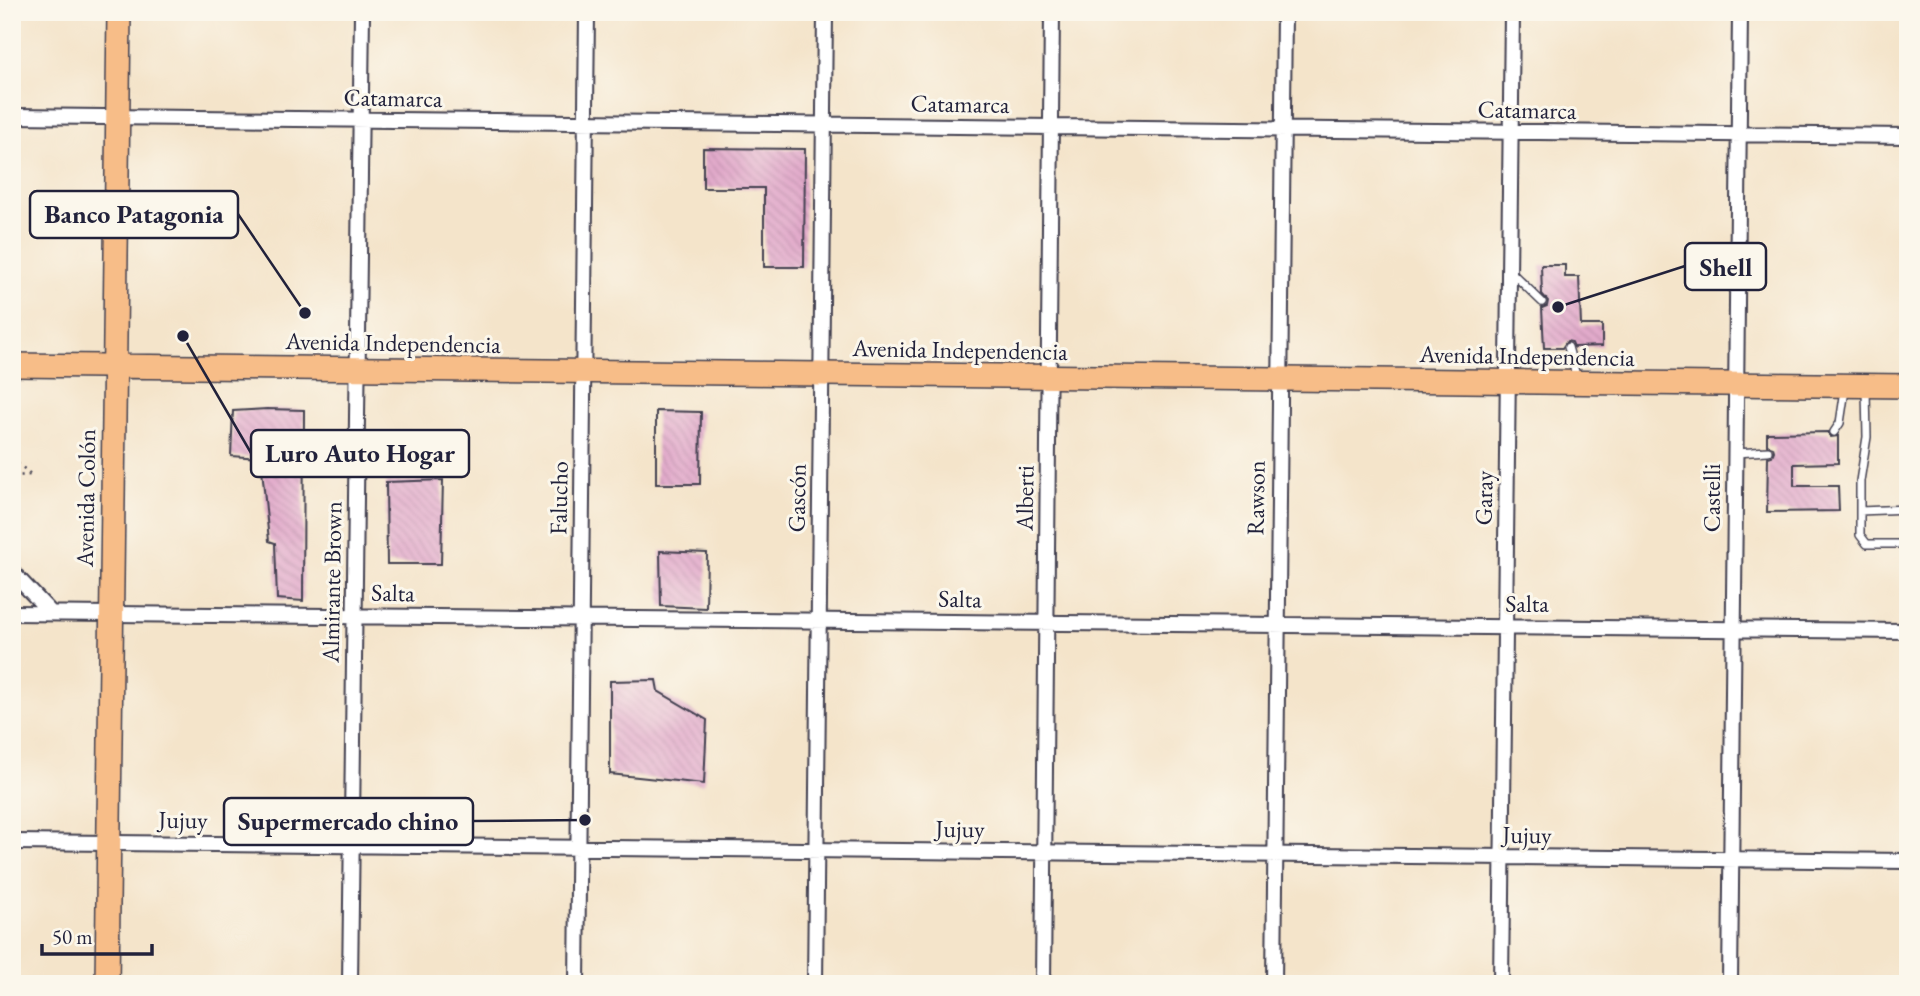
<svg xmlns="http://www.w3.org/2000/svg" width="1920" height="996" font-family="'EB Garamond',serif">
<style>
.building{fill:url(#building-back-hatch)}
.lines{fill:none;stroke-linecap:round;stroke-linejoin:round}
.lane-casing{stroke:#423f50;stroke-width:10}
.street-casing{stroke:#423f50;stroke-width:18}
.primary-casing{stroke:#423f50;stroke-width:26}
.path{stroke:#423f50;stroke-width:2.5;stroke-dasharray:2 5;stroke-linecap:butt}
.lane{stroke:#fff;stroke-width:7}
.street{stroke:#fff;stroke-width:14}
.primary{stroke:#f7bd88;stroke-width:23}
.labels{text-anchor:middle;stroke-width:6;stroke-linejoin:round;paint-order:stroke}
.street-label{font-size:24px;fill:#22223b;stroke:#fbf7ec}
.leader{fill:none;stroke:#22223b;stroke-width:2.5}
.callout-dot{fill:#22223b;stroke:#fbf7ec;stroke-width:2.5}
.callout{fill:#fbf7ec;stroke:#22223b;stroke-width:2.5}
.callout-label{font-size:26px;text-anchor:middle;font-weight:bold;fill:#22223b}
</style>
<defs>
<pattern id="building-back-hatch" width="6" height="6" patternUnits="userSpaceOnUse" patternTransform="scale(1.75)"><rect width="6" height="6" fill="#e2aacb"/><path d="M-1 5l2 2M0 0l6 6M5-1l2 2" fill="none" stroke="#c292af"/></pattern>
</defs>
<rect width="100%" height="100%" fill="#fbf7ec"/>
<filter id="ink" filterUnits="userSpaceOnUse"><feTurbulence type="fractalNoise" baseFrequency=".0143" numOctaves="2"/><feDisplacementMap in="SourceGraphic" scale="14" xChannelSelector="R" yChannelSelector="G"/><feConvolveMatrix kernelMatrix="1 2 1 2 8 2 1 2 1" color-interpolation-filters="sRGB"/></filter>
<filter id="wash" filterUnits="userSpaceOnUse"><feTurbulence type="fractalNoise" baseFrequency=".00686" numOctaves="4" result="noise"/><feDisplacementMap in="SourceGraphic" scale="28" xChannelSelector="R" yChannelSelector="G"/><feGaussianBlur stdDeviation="1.57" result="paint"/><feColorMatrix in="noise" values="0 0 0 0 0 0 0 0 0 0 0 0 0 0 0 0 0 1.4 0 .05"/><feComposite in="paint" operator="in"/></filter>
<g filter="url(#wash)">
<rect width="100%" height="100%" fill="#f4e4ca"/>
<g id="blocks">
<path class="building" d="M703,148L805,149L804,267H764V188H703Z
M1541,265H1565V277H1579L1581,325H1602V346L1574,347L1572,342L1567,341L1562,348H1544L1542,308L1547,306L1548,301L1542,294Z
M267,409L304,410L303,601L277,599L275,543L269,541L261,458L231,456L233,411Z
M656,411L701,412L700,484H656Z
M1828,432L1831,437L1838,436V463L1794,464V486H1838L1839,511L1767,512L1768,457L1772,456L1774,451L1773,447L1767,445V433Z
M443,480L441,564H387L386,482Z
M660,551L707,553L706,608L661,606Z
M656,680L658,691L707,720L704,784L610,774V681Z"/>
</g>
</g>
<g filter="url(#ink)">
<use href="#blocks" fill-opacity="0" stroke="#423f50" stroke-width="2"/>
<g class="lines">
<defs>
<path id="lane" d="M1510,271L1542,302
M1568,347L1577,379
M1834,432L1840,423L1845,390
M1736,453L1768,451
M1908,509L1860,511V535L1867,544H1908
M1860,511V481L1867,437L1866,390"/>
<path id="street" d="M12,116L1908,136
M12,572L51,613
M12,613L1908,631
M12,842L1908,861
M350,984L362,12
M577,984L587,12
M815,984L825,12
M1043,984L1052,12
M1274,984L1284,12
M1501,984L1512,12
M1730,984L1740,12"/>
<path id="primary" d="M12,365L1908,386
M107,984L119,12"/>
</defs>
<use href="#lane" class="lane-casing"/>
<use href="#street" class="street-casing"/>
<use href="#primary" class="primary-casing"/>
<path class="path" d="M12,459L32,475L12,476"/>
<use href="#lane" class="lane"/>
<use href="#street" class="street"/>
<use href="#primary" class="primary"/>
</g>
</g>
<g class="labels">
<g class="street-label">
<text transform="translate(393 98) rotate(1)" y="8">Catamarca</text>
<text transform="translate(960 104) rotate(1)" y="8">Catamarca</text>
<text transform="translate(1527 110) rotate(1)" y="8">Catamarca</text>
<text transform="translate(393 343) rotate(1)" y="8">Avenida Independencia</text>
<text transform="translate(960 350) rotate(1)" y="8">Avenida Independencia</text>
<text transform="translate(1527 356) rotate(1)" y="8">Avenida Independencia</text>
<text transform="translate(86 498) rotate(-89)" y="8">Avenida Colón</text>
<text transform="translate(559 498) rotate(-89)" y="8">Falucho</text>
<text transform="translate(797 498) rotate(-89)" y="8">Gascón</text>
<text transform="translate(1025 498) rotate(-89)" y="8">Alberti</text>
<text transform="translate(1256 498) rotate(-89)" y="8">Rawson</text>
<text transform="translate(1484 498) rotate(-89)" y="8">Garay</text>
<text transform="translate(1712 498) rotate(-90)" y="8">Castelli</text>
<text transform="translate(332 582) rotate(-89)" y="8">Almirante Brown</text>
<text transform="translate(393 593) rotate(1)" y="8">Salta</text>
<text transform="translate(960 599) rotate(1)" y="8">Salta</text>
<text x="1527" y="612">Salta</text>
<text transform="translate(183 820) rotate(1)" y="8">Jujuy</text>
<text transform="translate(960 829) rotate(1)" y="8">Jujuy</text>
<text transform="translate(1527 835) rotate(1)" y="8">Jujuy</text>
</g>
</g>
<path class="leader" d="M305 313L238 214M1558 307L1685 266M183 336L251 453M585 820L473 821"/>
<g class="callout-dot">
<circle cx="305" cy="313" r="7"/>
<circle cx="1558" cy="307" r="7"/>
<circle cx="183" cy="336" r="7"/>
<circle cx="585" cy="820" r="7"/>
</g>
<g class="callout">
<rect x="30" y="191" width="208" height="47" rx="7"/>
<rect x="1685" y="243" width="81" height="47" rx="7"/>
<rect x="251" y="430" width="218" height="47" rx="7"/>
<rect x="224" y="798" width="249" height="47" rx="7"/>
</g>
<g class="callout-label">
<text x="134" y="223">Banco Patagonia</text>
<text x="1726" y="276">Shell</text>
<text x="360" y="462">Luro Auto Hogar</text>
<text x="348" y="830">Supermercado chino</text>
</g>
<rect width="1920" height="996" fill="none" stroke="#fbf7ec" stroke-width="42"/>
<path d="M42 944v10h110v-10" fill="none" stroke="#22223b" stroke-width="3.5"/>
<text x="52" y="944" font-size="21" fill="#22223b" stroke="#fbf7ec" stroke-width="5" paint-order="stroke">50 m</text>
</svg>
